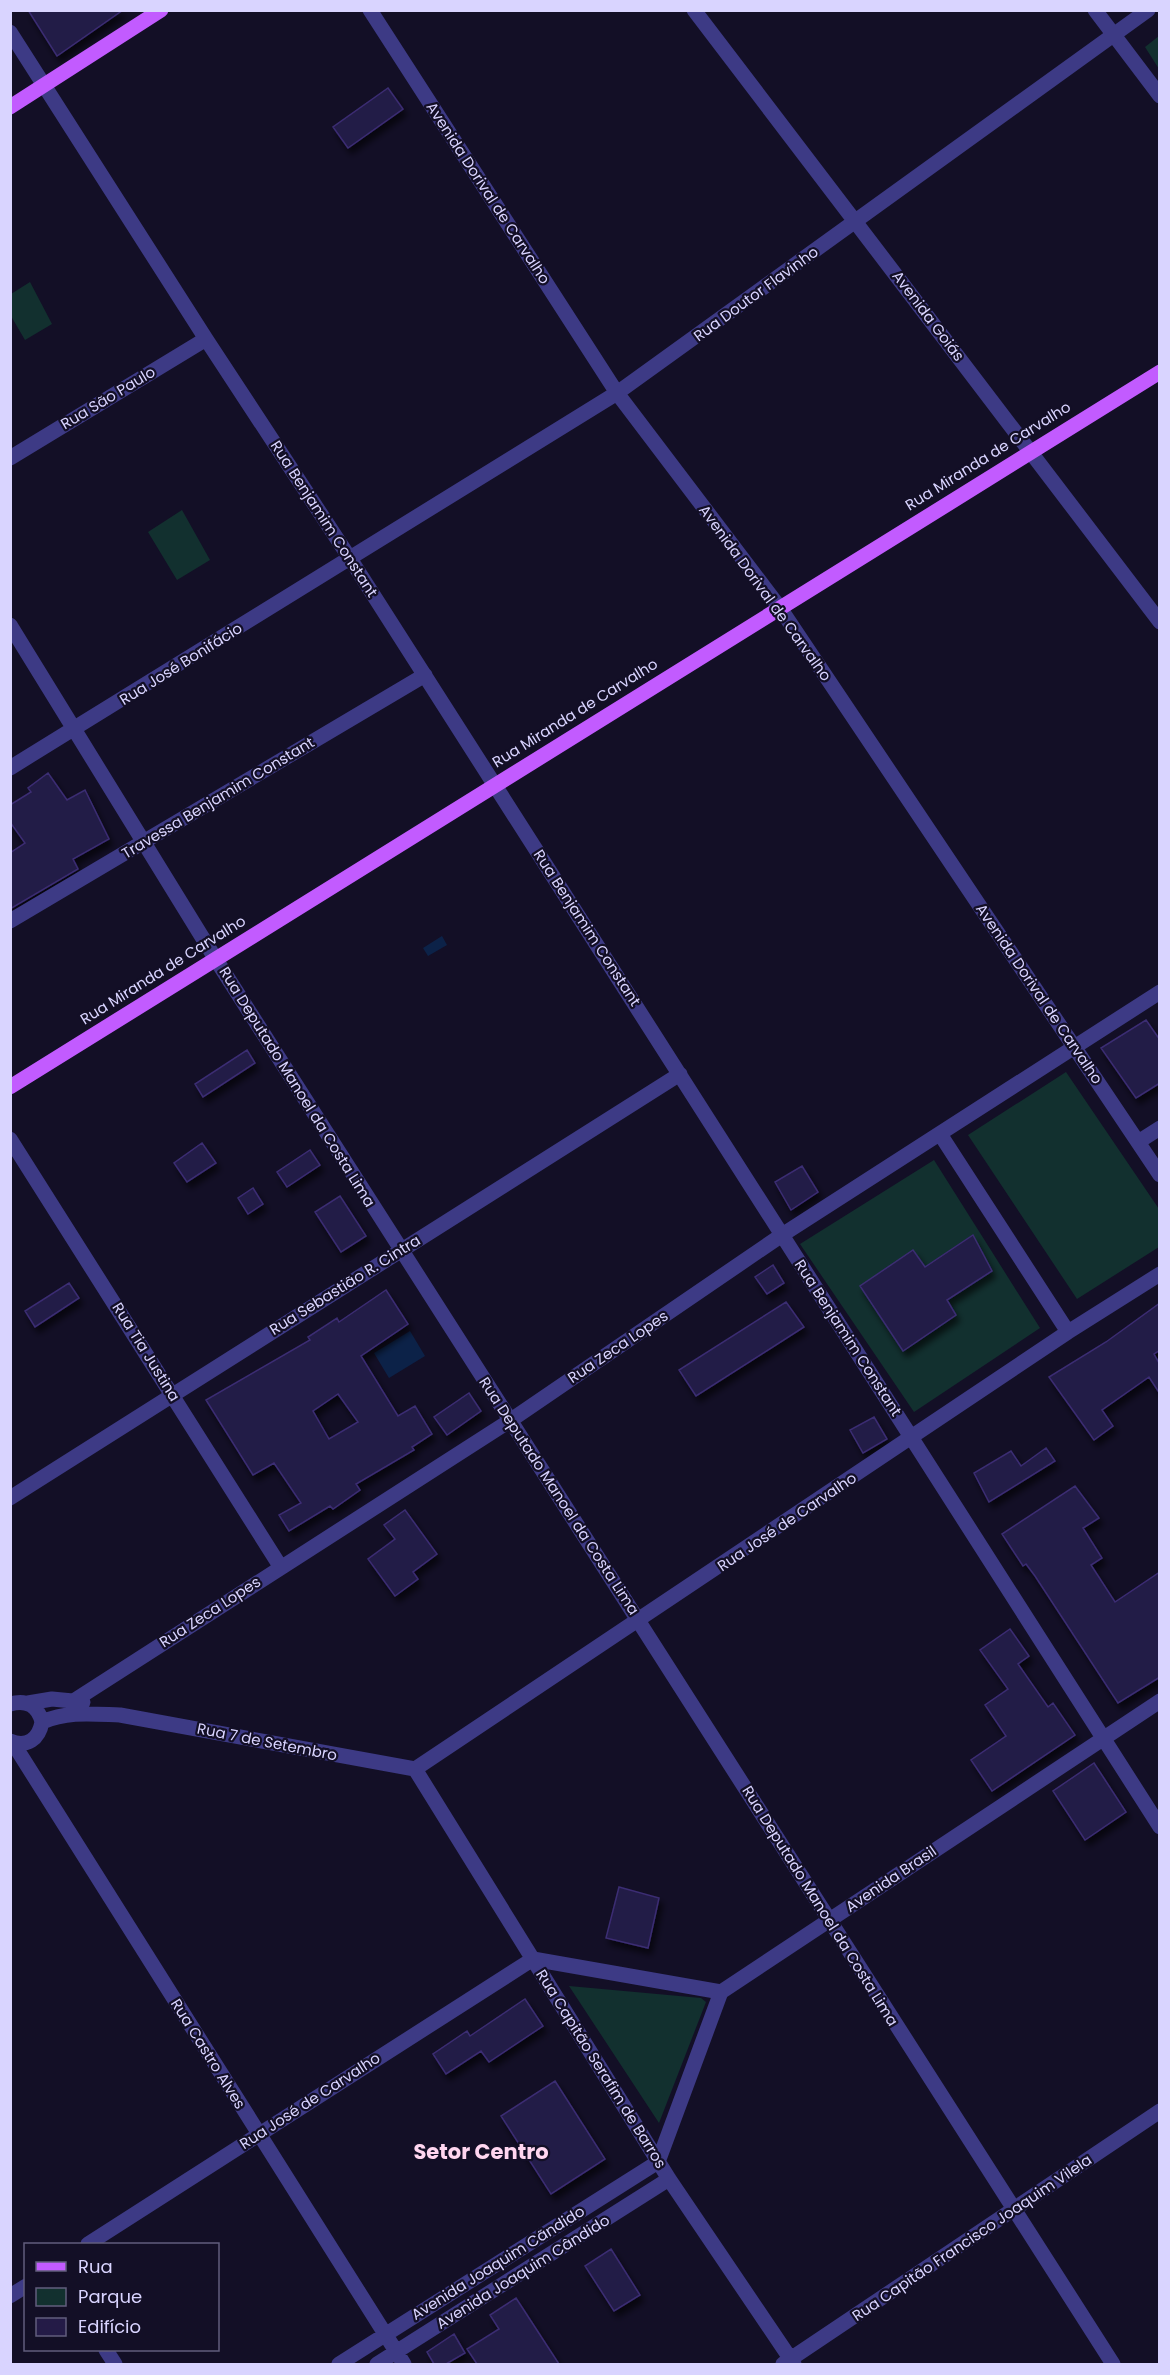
<svg xmlns="http://www.w3.org/2000/svg" width="1170" height="2375" font-family="Poppins,sans-serif">
<style>
.green{fill:#12302f}
.water{fill:#0c2248}
.building{fill:#241b47;stroke:#3b2d73;stroke-width:1.5;fill-rule:evenodd;filter:url(#shadow)}
.lines{fill:none;stroke-linecap:round;stroke-linejoin:round}
.minor{stroke:#3d3a85;stroke-width:15}
.major{stroke:#c25bff;stroke-width:15}
.labels{text-anchor:middle;stroke-width:4.5;stroke-linejoin:round;paint-order:stroke}
.street-label{font-size:15px;fill:#d9d4ff;stroke:#130f26}
.district-label{font-size:21px;font-weight:bold;fill:#ffd6f0;stroke:#130f26}
</style>
<defs>
<filter id="shadow"><feDropShadow dx="3.5" dy="6" stdDeviation="3" flood-color="#0009"/></filter>
</defs>
<rect width="100%" height="100%" fill="#130f26"/>
<path class="green" d="M1159,36V69L1145,47Z
M30,282L52,324L25,340L11,316V294Z
M182,510L210,560L177,580L148,532Z
M1066,1072L1159,1209V1247L1077,1299L968,1135Z
M934,1160L1040,1328L914,1412L800,1244Z
M569,1986L701,1998L706,2002L659,2123Z"/>
<path class="water" d="M442,936L447,945L428,956L423,948Z
M410,1331L425,1356L389,1378L374,1353Z"/>
<path class="building" d="M28,10H123L57,56Z
M388,88L403,109L348,148L333,127Z
M48,773L67,800L85,790L109,839L73,859L78,869L10,909V853L25,843L10,822V805L31,792L28,788Z
M1146,1020L1160,1040V1083L1136,1098L1101,1048Z
M247,1050L255,1063L203,1097L195,1084Z
M202,1143L216,1163L187,1182L174,1163Z
M310,1150L320,1165L287,1187L277,1172Z
M802,1166L818,1192L791,1210L775,1182Z
M253,1188L263,1204L248,1214L238,1198Z
M340,1196L366,1236L341,1252L315,1212Z
M973,1235L992,1271L947,1300L956,1315L903,1351L860,1286L913,1250L925,1267Z
M773,1265L784,1283L767,1294L755,1277Z
M69,1283L79,1298L35,1327L25,1311Z
M386,1290L408,1324L361,1356L398,1416L415,1406L432,1434L412,1447L414,1450L356,1484L360,1490L333,1509L330,1506L289,1531L279,1515L301,1503L274,1463L253,1475L206,1400L310,1340L308,1337L337,1318L339,1322ZM338,1394L358,1422L329,1439L313,1411Z
M786,1302L804,1327L696,1396L679,1370Z
M1160,1303V1350L1154,1354L1160,1365V1394L1149,1377L1102,1410L1113,1426L1094,1440L1049,1377L1106,1342Z
M469,1393L481,1411L447,1435L434,1417Z
M874,1417L887,1439L863,1453L850,1430Z
M1046,1448L1055,1461L989,1502L974,1473L1011,1451L1021,1466Z
M1075,1486L1099,1518L1083,1528L1102,1558L1091,1565L1115,1602L1160,1572V1677L1118,1703L1035,1576L1026,1564L1023,1566L1002,1534Z
M405,1510L437,1554L413,1572L418,1579L395,1596L368,1559L395,1539L384,1525Z
M1010,1629L1029,1656L1018,1664L1048,1707L1053,1703L1075,1735L992,1791L971,1760L1006,1736L985,1705L1008,1689L980,1650Z
M1094,1763L1126,1812L1085,1840L1053,1791Z
M619,1887L659,1898L648,1948L606,1938Z
M525,1999L543,2026L489,2062L481,2051L446,2074L433,2054L467,2031L470,2036Z
M555,2081L605,2159L551,2194L501,2116Z
M611,2249L640,2295L614,2311L585,2266Z
M516,2298L559,2364H477L467,2349L499,2329L490,2315Z
M454,2334L465,2353L446,2364H434L427,2352Z"/>
<g class="lines">
<path class="minor" d="M370,10L617,393L780,608L1160,1175
M694,10L1160,622
M1095,10L1160,96
M10,32L206,339L351,560L1160,1827
M10,458L206,339
M10,625L215,958L1113,2364
M10,768L617,393L1148,10
M10,921L425,675
M940,1134L1068,1332
M10,1139L280,1566
M1138,1142L1160,1128
M10,1498L680,1074
M75,1700L511,1420L782,1235L1160,992
M28,1703L52,1699L83,1702
M10,1704C27,1699 38,1706 42,1722C39,1739 27,1748 10,1741
M42,1722C68,1711 92,1714 120,1715L415,1769
M13,1743L404,2364
M415,1769L1068,1332L1160,1274
M415,1769L669,2179L794,2364
M88,2244L533,1959L721,1992L1160,1701
M10,2296L26,2286
M106,2350L115,2364
M339,2364L658,2162L721,1992
M377,2364L669,2179
M783,2364L1160,2111"/>
<path class="major" d="M10,107L161,10
M10,1087L1160,372"/>
</g>
<g class="labels">
<g class="street-label">
<text transform="translate(488 193) rotate(57)" y="5">Avenida Dorival de Carvalho</text>
<text transform="translate(756 294) rotate(-36)" y="5">Rua Doutor Flavinho</text>
<text transform="translate(928 316) rotate(53)" y="5">Avenida Goiás</text>
<text transform="translate(108 398) rotate(-31)" y="5">Rua São Paulo</text>
<text transform="translate(988 456) rotate(-32)" y="5">Rua Miranda de Carvalho</text>
<text transform="translate(324 519) rotate(57)" y="5">Rua Benjamim Constant</text>
<text transform="translate(765 593) rotate(54)" y="5">Avenida Dorival de Carvalho</text>
<text transform="translate(181 664) rotate(-32)" y="5">Rua José Bonifácio</text>
<text transform="translate(575 713) rotate(-32)" y="5">Rua Miranda de Carvalho</text>
<text transform="translate(218 798) rotate(-31)" y="5">Travessa Benjamim Constant</text>
<text transform="translate(587 928) rotate(57)" y="5">Rua Benjamim Constant</text>
<text transform="translate(163 970) rotate(-32)" y="5">Rua Miranda de Carvalho</text>
<text transform="translate(1039 994) rotate(56)" y="5">Avenida Dorival de Carvalho</text>
<text transform="translate(297 1087) rotate(58)" y="5">Rua Deputado Manoel da Costa Lima</text>
<text transform="translate(345 1285) rotate(-32)" y="5">Rua Sebastião R. Cintra</text>
<text transform="translate(848 1338) rotate(57)" y="5">Rua Benjamim Constant</text>
<text transform="translate(618 1347) rotate(-34)" y="5">Rua Zeca Lopes</text>
<text transform="translate(146 1352) rotate(58)" y="5">Rua Tia Justina</text>
<text transform="translate(559 1496) rotate(57)" y="5">Rua Deputado Manoel da Costa Lima</text>
<text transform="translate(787 1522) rotate(-34)" y="5">Rua José de Carvalho</text>
<text transform="translate(210 1612) rotate(-33)" y="5">Rua Zeca Lopes</text>
<text transform="translate(267 1742) rotate(11)" y="5">Rua 7 de Setembro</text>
<text transform="translate(891 1879) rotate(-34)" y="5">Avenida Brasil</text>
<text transform="translate(820 1906) rotate(58)" y="5">Rua Deputado Manoel da Costa Lima</text>
<text transform="translate(208 2054) rotate(58)" y="5">Rua Castro Alves</text>
<text transform="translate(601 2069) rotate(58)" y="5">Rua Capitão Serafim de Barros</text>
<text transform="translate(310 2101) rotate(-33)" y="5">Rua José de Carvalho</text>
<text transform="translate(972 2238) rotate(-34)" y="5">Rua Capitão Francisco Joaquim Vilela</text>
<text transform="translate(498 2263) rotate(-32)" y="5">Avenida Joaquim Cãndido</text>
<text transform="translate(523 2272) rotate(-32)" y="5">Avenida Joaquim Cândido</text>
</g>
<g class="district-label">
<text x="481" y="2159">Setor Centro</text>
</g>
</g>
<rect width="1170" height="2375" fill="none" stroke="#d9d4ff" stroke-width="24"/>
<rect x="24" y="2243" width="195" height="108" fill="#130f26" stroke="#625e7d" stroke-width="1.5"/>
<rect x="36" y="2262" width="30" height="9" fill="#c25bff" stroke="#625e7d" stroke-width="1.5"/>
<text x="78" y="2273" font-size="18" fill="#d9d4ff">Rua</text>
<rect x="36" y="2288" width="30" height="18" fill="#12302f" stroke="#625e7d" stroke-width="1.5"/>
<text x="78" y="2303" font-size="18" fill="#d9d4ff">Parque</text>
<rect x="36" y="2318" width="30" height="18" fill="#241b47" stroke="#625e7d" stroke-width="1.5"/>
<text x="78" y="2333" font-size="18" fill="#d9d4ff">Edifício</text>
</svg>
